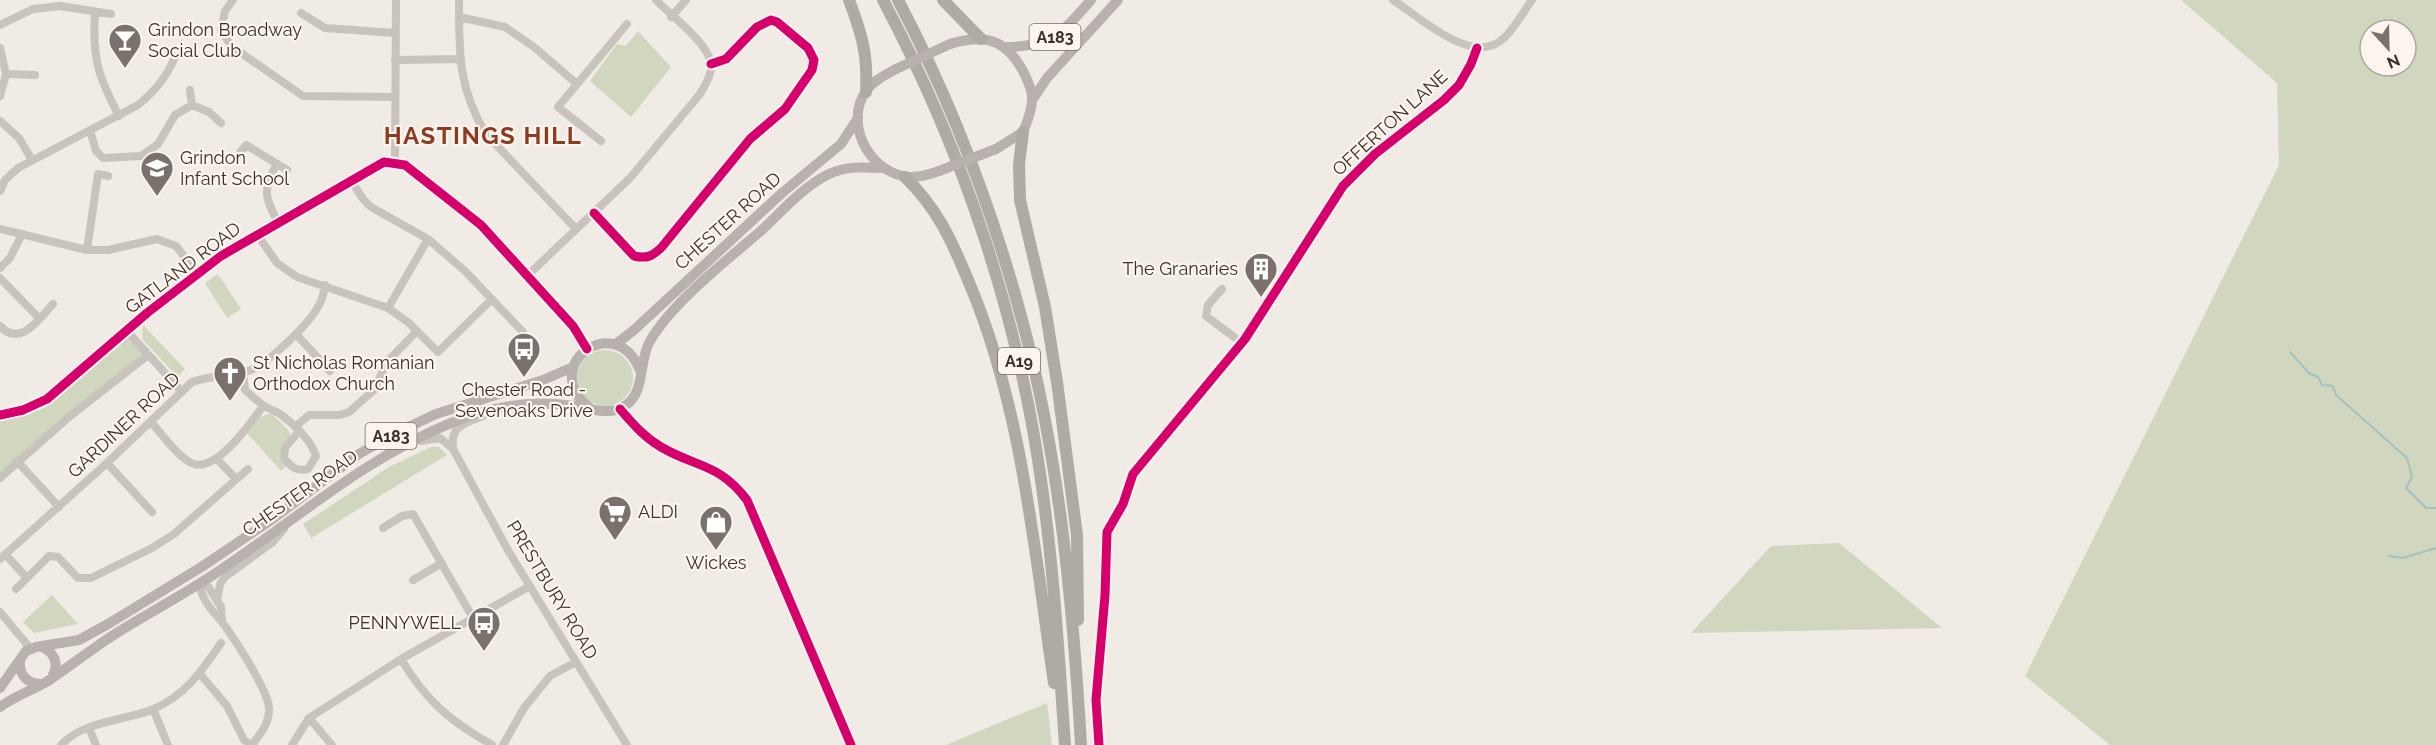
<svg xmlns="http://www.w3.org/2000/svg" width="2436" height="745" font-family="Raleway,sans-serif">
<style>
.green{fill:#d1d6bf;fill-rule:evenodd}
.lines{fill:none;stroke-linecap:round;stroke-linejoin:round}
.stream{stroke:#a1c2c1;stroke-width:2}
.minor{stroke:#c9c3be;stroke-width:8}
.major{stroke:#b8b1ad;stroke-width:10}
.highway{stroke:#afaaa4;stroke-width:12}
.major-bridge{stroke:#b8b1ad;stroke-width:10}
.cycleway-casing{stroke:#fbf5ee;stroke-width:13}
.cycleway{stroke:#d6006c;stroke-width:9}
.labels{text-anchor:middle;stroke-width:4.5;stroke-linejoin:round;paint-order:stroke}
.shield{fill:#fbf5ee;stroke:#756b66;stroke-width:1.5}
.shield-label{font-size:16px;font-weight:bold;fill:#3b302b}
.poi-label{font-size:18px;fill:#3b302b;stroke:#fbf5ee;text-anchor:start}
.street-label{font-size:18px;fill:#3b302b;stroke:#fbf5ee}
.district-label{font-size:24px;font-weight:bold;letter-spacing:1.5px;fill:#8c3b22;stroke:#fbf5ee}
</style>
<rect width="100%" height="100%" fill="#f0ebe5"/>
<path class="green" d="M2181,0H2436V745H2110L2025,676L2279,165L2277,83ZM2370,30H2406V66H2370Z
M638,31L671,67L631,117L590,81L617,44L626,46Z
M218,274L241,309L227,318L205,283Z
M143,325L185,369L178,377L142,339Z
M127,331L148,355L0,478V415L47,399Z
M577 378a28 28 0 1 1 56 0a28 28 0 1 1-56 0Z
M268,414H272L290,432L286,466L281,471L247,433L260,417Z
M431,447H439L447,455L311,538L303,524L389,467Z
M1839,543L1942,628L1691,633L1771,546Z
M52,595L78,624L34,633L23,622Z
M1047,703L1052,745H946Z"/>
<g class="lines">
<path class="stream" d="M2290,352L2309,373L2318,377L2322,385L2333,386L2336,395L2407,458L2412,477L2406,488L2426,508H2436
M2388,556L2403,558L2436,548"/>
<path class="minor" d="M233,0L225,11L221,30L231,46L303,96L395,97
M459,0C459,53 458,88 486,134L576,229
M1393,0C1420,17 1473,68 1504,38C1515,28 1523,12 1532,0
M95,12C92,58 98,76 119,116
M301,13L325,28L395,33
M459,17L505,27L534,47L577,84
M671,17L686,0
M0,25L33,9L60,6L111,14
M0,48L6,74L0,96
M395,60L461,59
M6,74L35,75
M190,90L192,105
M0,121L19,138L32,160
M90,130L96,151L103,158L141,156L158,144L175,115L192,105L209,112L221,123
M601,141L558,107L627,24
M236,158L246,145L287,170
M395,162L396,0
M276,165C263,191 264,196 278,222
M351,180L363,199L371,207L428,239L465,271L523,332
M0,191L5,180L18,168L138,105C155,91 166,78 175,57
M594,213L634,256C647,259 652,256 661,248L750,139L785,109L812,70L814,60L808,48L777,22L771,20L757,27L726,59L711,64
M0,229L87,250H108L157,239L176,246L198,274
M257,234L277,263L297,277L388,308L409,323L438,352L492,299
M87,250L98,174L108,176
M0,268L10,258L22,234
M528,275L630,178L700,94C705,85 712,75 711,64C709,43 670,15 656,0
M0,278L39,318
M1222,289L1208,305L1206,316L1242,343
M388,308L428,239
M0,326C20,348 39,319 53,304
M127,331L182,392
M296,334L330,371
M243,372L245,390C251,395 257,401 263,405C268,409 275,411 280,414C294,424 311,440 316,456L308,469C297,472 291,467 284,458L285,448L299,431
M1219,372C1242,344 1263,314 1282,283C1311,238 1334,190 1375,154C1415,118 1457,103 1477,48
M620,409C633,424 644,437 661,447C697,468 719,463 747,500L851,745
M0,415L23,410L47,399L147,313L221,256L384,162L405,165L481,225L573,326L587,349
M151,422C161,433 180,460 194,464C218,471 251,422 263,406
M295,427L309,415H340L349,412L374,390L387,362L417,331
M421,441L440,438L453,449L509,552L627,745
M453,448C450,425 465,424 483,416
M217,459L236,479
M17,461L59,507
M107,463L152,512
M0,478L69,417L148,355
M383,528L402,516L413,514L473,618
M5,554L27,578
M0,559L107,463L192,382C211,375 232,377 251,370C269,362 312,322 320,303C323,298 324,291 325,285
M413,580L442,563
M16,589L49,556L58,557L78,578H91L152,548L174,534L248,469
M217,601L220,584L225,577L273,542L284,529
M0,612L30,648
M222,622L221,607L207,585L200,583C200,599 213,611 222,622C234,638 268,690 269,708C270,723 260,734 252,745
M401,659C426,701 450,721 492,745
M200,674L227,706L244,740L251,745
M153,709L168,745
M309,718L332,745
M89,728L96,745
M61,745C83,721 123,721 151,710C184,697 202,671 221,643
M292,745L309,718L401,659L530,586
M503,745L524,708L550,676L576,662"/>
<path class="major" d="M950,44C986,33 1007,40 1024,73C1028,81 1033,92 1032,100C1032,111 1027,122 1023,132L996,149
M1005,47C1052,47 1062,33 1091,0
M896,69C885,75 873,81 866,91C844,123 868,169 903,176C915,179 928,175 939,171
M1033,99L1047,78L1118,0
M616,344L634,330L782,193L841,144L858,118
M590,408C537,368 614,308 640,370
M42,647C54,652 59,663 53,675
M20,661C19,674 26,683 40,684
M0,688L26,651L36,647L79,640L108,624L203,566L274,518L359,454L396,433L436,414L543,380L573,367
M0,707C15,696 33,690 48,681C70,666 92,649 115,634C147,614 181,596 213,575C292,523 363,459 451,423C490,407 532,399 574,406C591,408 610,417 626,405C646,391 638,361 650,341C672,303 728,259 762,230C782,211 804,186 829,174C846,166 864,167 882,168"/>
<path class="highway" d="M849,0C862,35 868,54 866,92
M883,0C963,151 1019,317 1042,487C1054,572 1059,659 1065,745
M898,0C953,105 995,216 1025,331C1060,465 1073,606 1081,745
M943,0L981,39
M1023,132L1019,164L1020,200L1045,307L1057,382L1077,535L1078,620
M905,177C937,208 951,239 968,280C1022,406 1034,548 1054,683"/>
<path class="major-bridge" d="M896,69L950,44
M939,171L996,149"/>
<defs>
<path id="cycleway" d="M594,213L634,256C647,259 652,256 661,248L750,139L785,109L812,70L814,60L808,48L777,22L771,20L757,27L726,59L711,64
M620,409C633,424 644,437 661,447C697,468 719,463 747,500L851,745
M0,415L23,410L47,399L147,313L221,256L384,162L405,165L481,225L573,326L587,349
M1099,745L1096,700L1105,595L1107,532L1123,504L1133,474L1245,339L1343,186L1375,154L1444,100L1459,85L1471,64L1477,48"/>
</defs>
<use href="#cycleway" class="cycleway-casing"/>
<use href="#cycleway" class="cycleway"/>
</g>
<defs>
<symbol id="bar-pin" viewBox="-11 -11 22 30"><path d="M0 17L-7.5 6A9.5 9.5 0 1 1 7.5 6Z" fill="#7a716c" stroke="#fbf5ee"/><path d="M-6-5H6L.8 .8V4.5H3.5V6h-7V4.5H-.8V.8Z" fill="#fff"/></symbol>
<symbol id="school-pin" viewBox="-11 -11 22 30"><path d="M0 17L-7.5 6A9.5 9.5 0 1 1 7.5 6Z" fill="#7a716c" stroke="#fbf5ee"/><path d="M0-5L7-2L0 1L-7-2ZM-4 1L0 2.5L4 1V4Q0 6-4 4Z" fill="#fff"/></symbol>
<symbol id="building-pin" viewBox="-11 -11 22 30"><path d="M0 17L-7.5 6A9.5 9.5 0 1 1 7.5 6Z" fill="#7a716c" stroke="#fbf5ee"/><path d="M-4-6H4V6H1V3H-1V6H-4ZM-2.5-4.3h1.7v1.8h-1.7ZM.8-4.3h1.7v1.8H.8ZM-2.5-1h1.7V.8h-1.7ZM.8-1h1.7V.8H.8Z" fill="#fff"/></symbol>
<symbol id="bus-pin" viewBox="-11 -11 22 30"><path d="M0 17L-7.5 6A9.5 9.5 0 1 1 7.5 6Z" fill="#7a716c" stroke="#fbf5ee"/><path d="M-5-6H5V4H4V6H2V4H-2V6H-4V4H-5ZM-3.5-4V0h7V-4ZM-3.5 1.2v1.5H-2V1.2ZM2 1.2v1.5H3.5V1.2Z" fill="#fff"/></symbol>
<symbol id="church-pin" viewBox="-11 -11 22 30"><path d="M0 17L-7.5 6A9.5 9.5 0 1 1 7.5 6Z" fill="#7a716c" stroke="#fbf5ee"/><path d="M-1.2-6h2.4v3.5h3.3v2.4h-3.3V6h-2.4V-.1h-3.3v-2.4h3.3Z" fill="#fff"/></symbol>
<symbol id="supermarket-pin" viewBox="-11 -11 22 30"><path d="M0 17L-7.5 6A9.5 9.5 0 1 1 7.5 6Z" fill="#7a716c" stroke="#fbf5ee"/><path d="M-6-5.5h2.5l.6 2H6L4.5 2H-2.5L-4.4-4H-6ZM-1.5 3.2a1.3 1.3 0 1 0 .1 0ZM3 3.2a1.3 1.3 0 1 0 .1 0Z" fill="#fff"/></symbol>
<symbol id="shop-pin" viewBox="-11 -11 22 30"><path d="M0 17L-7.5 6A9.5 9.5 0 1 1 7.5 6Z" fill="#7a716c" stroke="#fbf5ee"/><path d="M-5-2.5h2.3a2.7 3.5 0 0 1 5.4 0H5L5.5 6h-11ZM-1.5-2.5h3a1.5 2.3 0 0 0-3 0Z" fill="#fff"/></symbol>
</defs>
<g fill-rule="evenodd">
<use href="#bar-pin" x="106" y="21" width="38" height="52"/>
<use href="#school-pin" x="138" y="149" width="38" height="52"/>
<use href="#building-pin" x="1242" y="250" width="38" height="52"/>
<use href="#bus-pin" x="505" y="330" width="38" height="52"/>
<use href="#church-pin" x="211" y="354" width="38" height="52"/>
<use href="#supermarket-pin" x="596" y="493" width="38" height="52"/>
<use href="#shop-pin" x="697" y="503" width="38" height="52"/>
<use href="#bus-pin" x="465" y="604" width="38" height="52"/>
</g>
<g class="labels">
<g class="shield">
<rect x="1029.5" y="24" width="51" height="26" rx="4.5"/>
<rect x="998" y="348" width="42" height="26" rx="4.5"/>
<rect x="365.5" y="423" width="51" height="26" rx="4.5"/>
</g>
<g class="shield-label">
<text x="1055" y="43">A183</text>
<text x="1019" y="367">A19</text>
<text x="391" y="442">A183</text>
</g>
<g class="poi-label">
<text x="148" y="36">Grindon Broadway<tspan x="148" dy="21">Social Club</tspan></text>
<text x="180" y="164">Grindon<tspan x="180" dy="21">Infant School</tspan></text>
<text x="1238" y="275" text-anchor="end">The Granaries</text>
<text x="253" y="369">St Nicholas Romanian<tspan x="253" dy="21">Orthodox Church</tspan></text>
<text x="524" y="396" text-anchor="middle">Chester Road -<tspan x="524" dy="21">Sevenoaks Drive</tspan></text>
<text x="638" y="518">ALDI</text>
<text x="716" y="569" text-anchor="middle">Wickes</text>
<text x="461" y="629" text-anchor="end">PENNYWELL</text>
</g>
<g class="street-label">
<text transform="translate(1390 123) rotate(-42)" y="6">OFFERTON LANE</text>
<text transform="translate(728 221) rotate(-42)" y="6">CHESTER ROAD</text>
<text transform="translate(183 268) rotate(-37)" y="6">GATLAND ROAD</text>
<text transform="translate(124 425) rotate(-43)" y="6">GARDINER ROAD</text>
<text transform="translate(300 493) rotate(-35)" y="6">CHESTER ROAD</text>
<text transform="translate(552 590) rotate(59)" y="6">PRESTBURY ROAD</text>
</g>
<g class="district-label">
<text x="483" y="144">HASTINGS HILL</text>
</g>
</g>
<g transform="translate(2388 48) rotate(158)"><circle r="28" fill="#fbf5ee" stroke="#aea6a0" stroke-width="1.5"/>
<path d="M0-4.5L10 22L0 15L-10 22Z" fill="#7a716c"/>
<text y="-9" font-size="16" font-weight="bold" text-anchor="middle" fill="#3b302b">N</text>
</g>
</svg>
